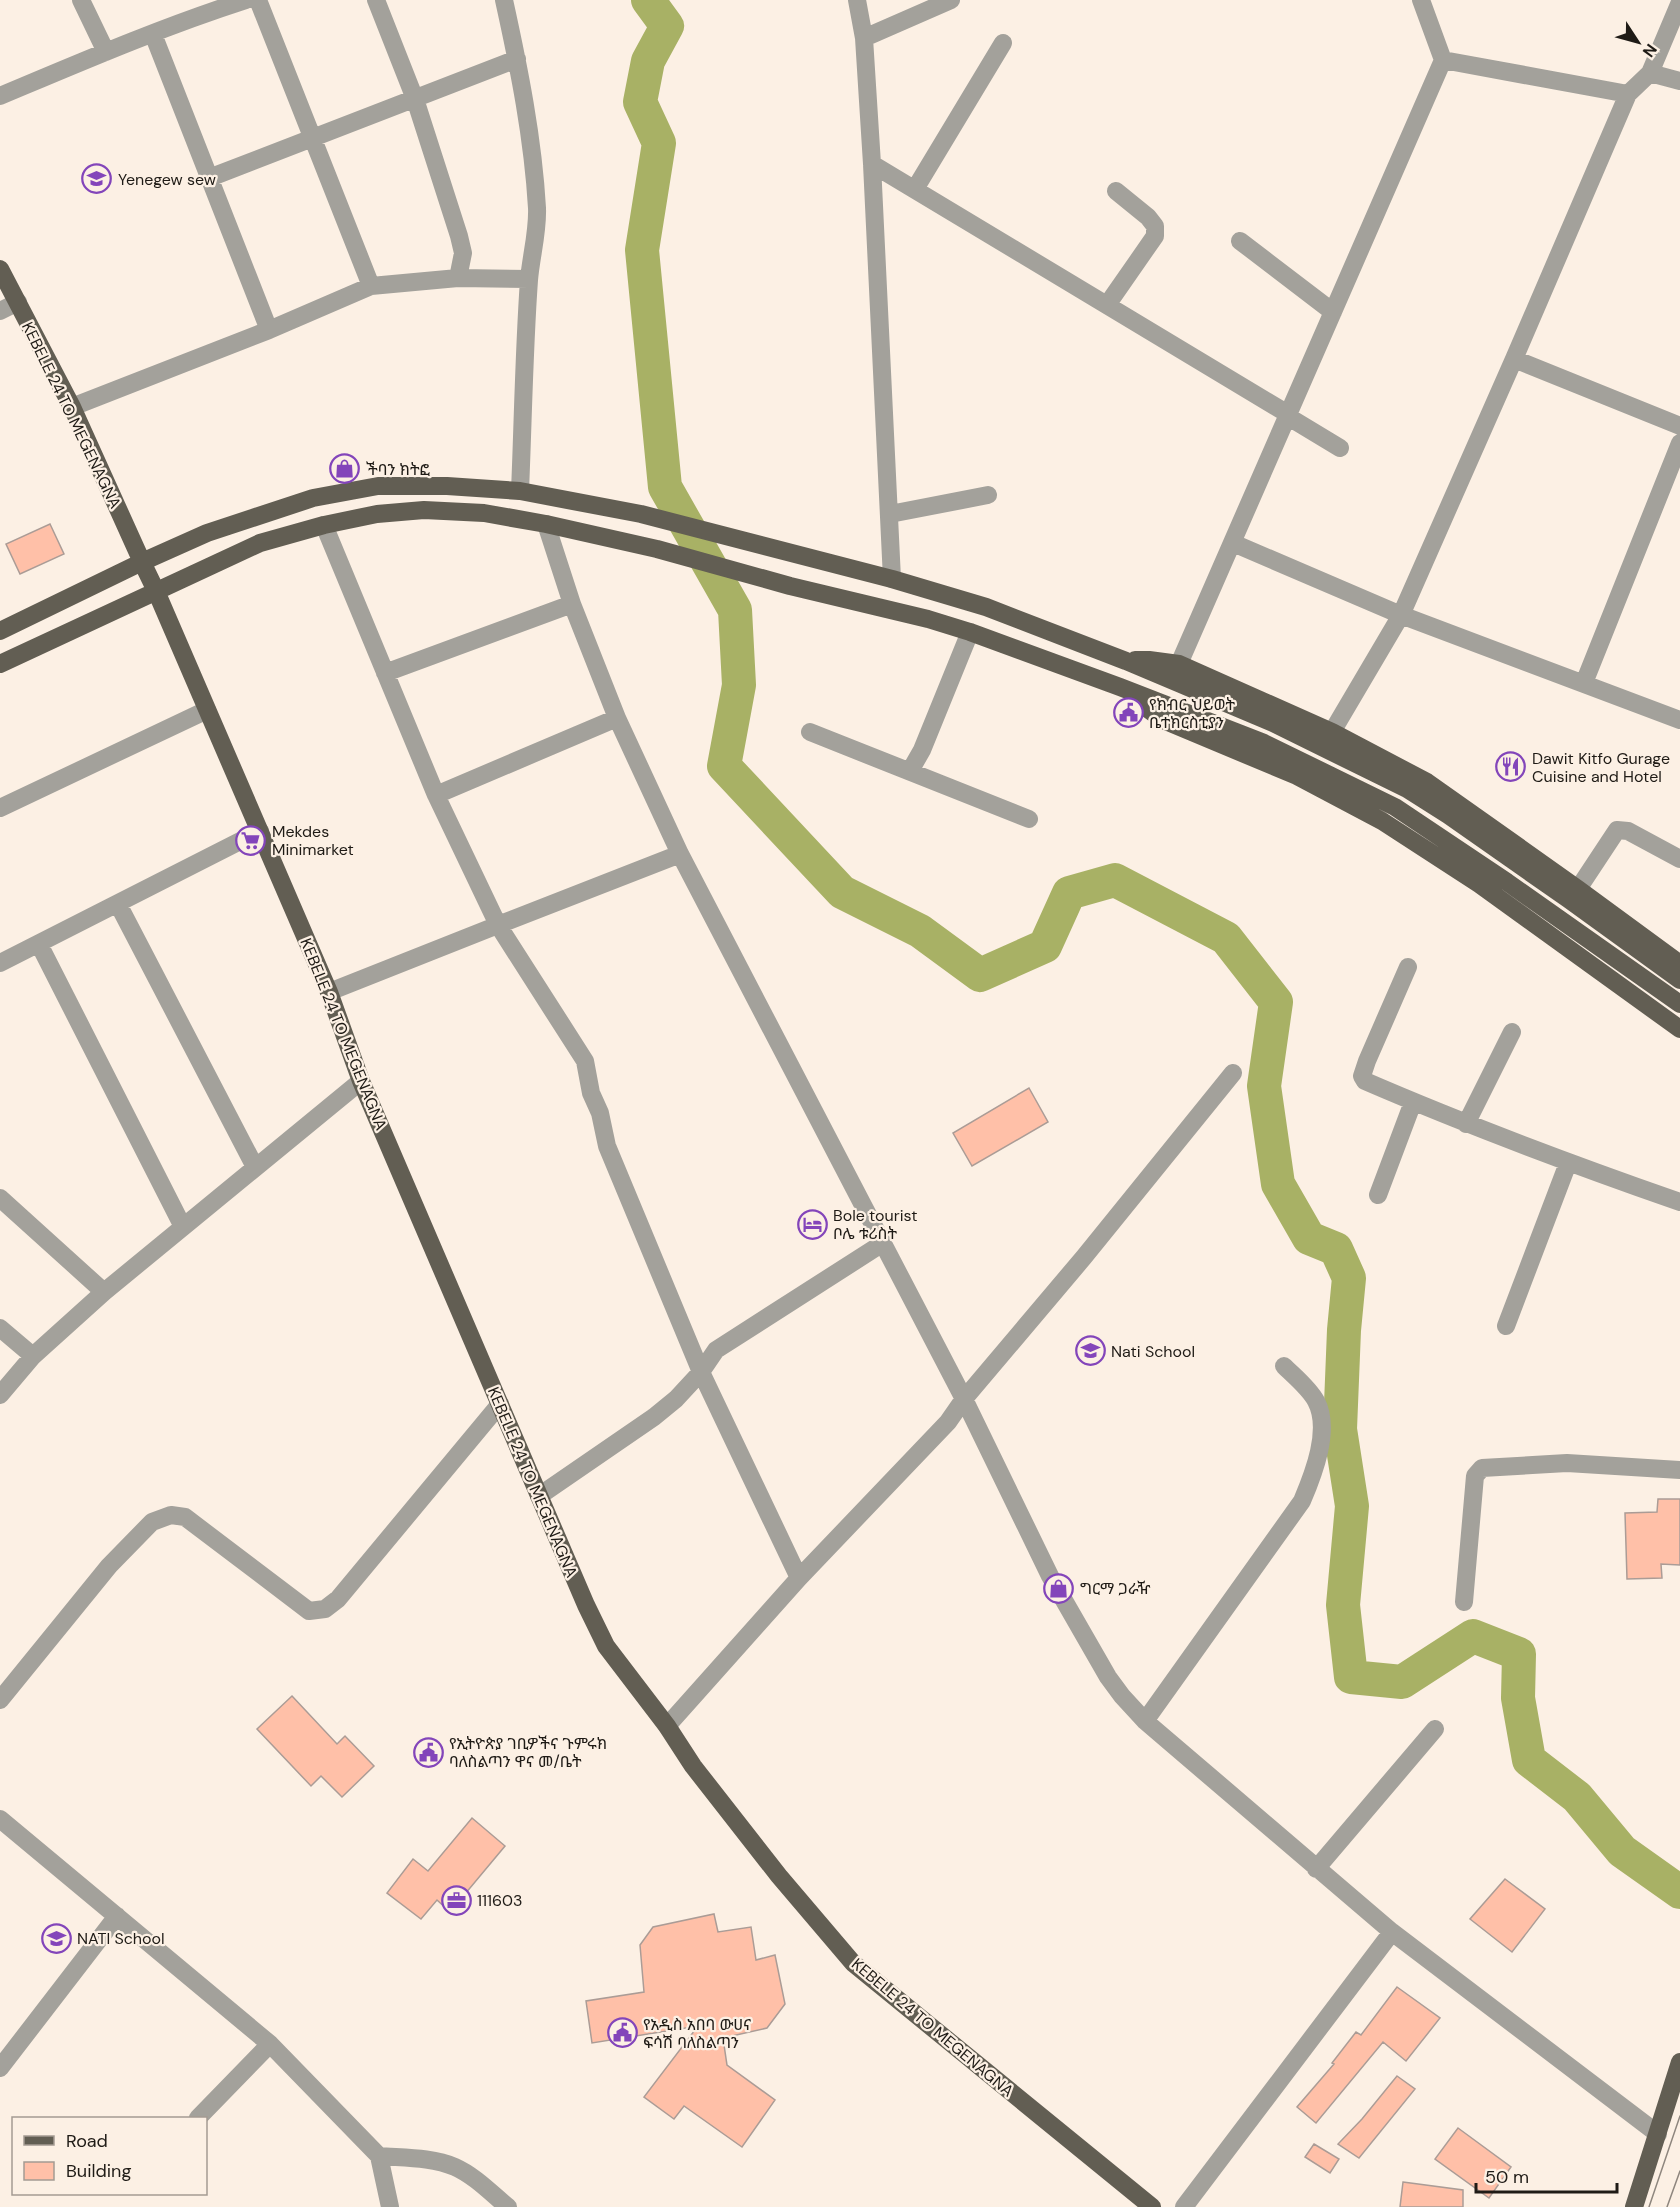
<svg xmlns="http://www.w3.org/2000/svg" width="1680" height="2207" font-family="'DM Sans','Noto Sans Ethiopic',sans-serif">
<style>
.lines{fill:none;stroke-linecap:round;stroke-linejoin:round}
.river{stroke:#a8b165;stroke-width:34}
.building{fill:#ffc0a8;stroke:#ab9c96;stroke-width:1.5}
.minor{stroke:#a3a19b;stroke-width:18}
.major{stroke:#625e53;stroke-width:18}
.tram{stroke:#8e867e;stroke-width:1.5}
.labels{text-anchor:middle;stroke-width:4.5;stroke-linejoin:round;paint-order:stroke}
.poi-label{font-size:16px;fill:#1f1b16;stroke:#fcf0e4;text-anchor:start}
.street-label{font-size:16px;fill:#1f1b16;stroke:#fcf0e4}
</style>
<rect width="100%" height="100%" fill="#fcf0e4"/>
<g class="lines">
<path class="river" d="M648,0L667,26L648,61L640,102L659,143L642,250L665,487L735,610L739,685L724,766L842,892L920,931L980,975L1045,946L1069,893L1115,880L1226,938L1276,1002L1264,1086L1278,1184L1309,1238L1336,1249L1349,1278L1344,1330L1340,1429L1352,1506L1343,1605L1351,1677L1402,1682L1473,1636L1519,1654L1518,1698L1529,1760L1577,1797L1622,1851L1680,1892"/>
</g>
<path class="building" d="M50,524L64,554L20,574L6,544Z
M1029,1088L1048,1122L972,1166L953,1133Z
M1658,1499H1680V1565L1661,1564L1662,1578L1627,1579L1625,1513L1657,1512Z
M292,1696L337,1744L345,1736L374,1766L342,1797L321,1776L311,1786L257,1729Z
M472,1818L505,1846L450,1912L437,1900L421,1919L387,1893L413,1859L428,1871Z
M1505,1879L1545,1909L1512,1952L1470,1919Z
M714,1914L718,1932L751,1927L756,1960L775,1955L785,2004L767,2028L723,2038L727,2065L775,2100L742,2147L684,2106L674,2119L644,2097L698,2026L592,2043L586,2001L644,1992L640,1945L653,1927Z
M1397,1987L1440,2018L1406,2061L1383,2042L1316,2123L1297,2107L1334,2064L1332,2063L1356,2032L1361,2035Z
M1397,2076L1415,2089L1359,2158L1338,2144L1362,2119Z
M1458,2128L1511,2167L1489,2198L1435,2159Z
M1314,2144L1339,2159L1330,2173L1305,2157Z
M1403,2182L1463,2190V2207H1400Z"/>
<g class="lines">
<path class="minor" d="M81,0L106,52
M258,0L371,286
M376,0L415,99L459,236L463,253L458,278
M504,0C519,68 533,138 537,208C538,232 531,256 529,280C524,350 523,421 520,491
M857,0L864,38L872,164L892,579
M153,34L269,330
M864,38L951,0
M1443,60L1628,94
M1650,73L1680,81
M0,96C81,62 162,27 246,0
M872,164L1288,414
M209,178L517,59
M915,189L1003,43
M1240,241L1333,312
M1107,305L1155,236V226L1148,217L1116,191
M0,311L18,302
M1514,359L1680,426
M72,407L269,330L371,286L458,278L529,279
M1287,416L1340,448
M890,514L988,495
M546,524L572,604L617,718L680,854L964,1399L1050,1576L1108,1677L1122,1696L1145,1721L1392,1932L1658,2134
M324,525L436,795L498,925L680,854
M1233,543L1401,615L1680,720
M1179,664L1443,60L1421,0
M385,673L572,604
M1584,683L1680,443
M810,732L1029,819
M1332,732L1401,615L1514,359L1628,94L1650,73L1680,2
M910,771L922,750L970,632
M436,795L617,718
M0,808L207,710
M1578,889L1617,830L1628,831L1680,859
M118,904L255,1167
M39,944L183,1227
M0,963L260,831
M1408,967L1367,1061L1362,1076L1365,1081C1469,1126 1574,1165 1680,1202
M329,992L498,925L585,1061L591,1093L600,1113L607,1146L701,1372L799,1578
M1466,1124L1512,1032
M1378,1195L1413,1102
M0,1198L104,1292
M1506,1326L1568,1163
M0,1328L33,1356
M0,1395L33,1356L104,1292L361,1081
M539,1496L654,1417L676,1399L701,1372L716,1350L883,1243
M1464,1602L1475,1476L1482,1468L1567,1463L1680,1470
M0,1700L109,1566L152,1522L171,1515L185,1517L309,1611L325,1609L338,1599L500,1404
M1145,1721L1302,1501C1314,1473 1331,1429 1316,1401C1309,1388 1294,1376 1284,1366
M667,1726L799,1578L948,1422L964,1399L1084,1257L1233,1073
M0,1819L270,2044L379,2156L390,2207
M1316,1869L1435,1729
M0,2068L117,1916
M198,2118L270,2044
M379,2156C403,2158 432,2157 455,2167C475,2176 491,2193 508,2207
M1184,2207L1392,1932"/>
<path class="major" d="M0,269L72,407L142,562L156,591L329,992L361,1081L586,1605L606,1646L667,1726L693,1766L779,1876L853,1963L1152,2207
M0,631L142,562L207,533L313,498L378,486H447L520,491L641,514L892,579L986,607L1126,661L1273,723L1407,789L1448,815L1568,899L1680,980
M1135,660H1149L1179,664L1332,732L1427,782L1578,889L1680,964
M0,664L260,543L324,525L377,514L424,510L484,513L546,524L657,549L790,586L928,619L970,632L1120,687L1264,743L1395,807L1507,882L1680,1004
M1135,700L1163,720L1297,776L1382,821L1479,884L1680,1029
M1634,2207L1680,2062"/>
<path class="tram" d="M1649,2207L1680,2116
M1667,2207L1680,2171"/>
</g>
<defs>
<symbol id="school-ring" viewBox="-11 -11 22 22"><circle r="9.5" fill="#fcf0e4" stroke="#8345ba" stroke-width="1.5"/><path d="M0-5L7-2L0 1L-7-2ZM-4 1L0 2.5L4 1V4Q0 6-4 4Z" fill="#8345ba"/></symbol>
<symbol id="shop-ring" viewBox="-11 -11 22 22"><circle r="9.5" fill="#fcf0e4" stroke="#8345ba" stroke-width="1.5"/><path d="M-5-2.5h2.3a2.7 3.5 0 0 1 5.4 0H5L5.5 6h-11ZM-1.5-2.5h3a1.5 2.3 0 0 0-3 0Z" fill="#8345ba"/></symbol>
<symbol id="civic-ring" viewBox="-11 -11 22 22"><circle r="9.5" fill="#fcf0e4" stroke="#8345ba" stroke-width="1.5"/><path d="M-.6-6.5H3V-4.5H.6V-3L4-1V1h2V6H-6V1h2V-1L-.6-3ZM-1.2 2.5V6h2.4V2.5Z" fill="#8345ba"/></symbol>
<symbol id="restaurant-ring" viewBox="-11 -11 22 22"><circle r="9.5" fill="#fcf0e4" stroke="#8345ba" stroke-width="1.5"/><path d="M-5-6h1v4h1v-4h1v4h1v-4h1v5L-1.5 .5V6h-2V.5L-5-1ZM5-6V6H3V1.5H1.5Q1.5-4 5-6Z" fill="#8345ba"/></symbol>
<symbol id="supermarket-ring" viewBox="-11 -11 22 22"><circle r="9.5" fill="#fcf0e4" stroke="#8345ba" stroke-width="1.5"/><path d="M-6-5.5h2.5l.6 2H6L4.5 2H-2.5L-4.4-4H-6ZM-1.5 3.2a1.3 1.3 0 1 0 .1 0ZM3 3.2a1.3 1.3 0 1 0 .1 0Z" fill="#8345ba"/></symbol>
<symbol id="hotel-ring" viewBox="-11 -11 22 22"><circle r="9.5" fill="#fcf0e4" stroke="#8345ba" stroke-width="1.5"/><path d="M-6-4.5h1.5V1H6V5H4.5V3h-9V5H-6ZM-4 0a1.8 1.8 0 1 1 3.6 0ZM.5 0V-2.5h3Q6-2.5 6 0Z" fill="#8345ba"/></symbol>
<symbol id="office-ring" viewBox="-11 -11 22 22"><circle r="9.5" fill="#fcf0e4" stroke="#8345ba" stroke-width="1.5"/><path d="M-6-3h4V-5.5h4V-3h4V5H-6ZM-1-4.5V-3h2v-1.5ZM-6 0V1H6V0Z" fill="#8345ba"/></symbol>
</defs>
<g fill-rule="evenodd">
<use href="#school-ring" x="80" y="162" width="33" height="33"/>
<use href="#shop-ring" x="328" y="452" width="33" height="33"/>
<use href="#civic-ring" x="1112" y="696" width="33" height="33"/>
<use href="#restaurant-ring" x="1494" y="750" width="33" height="33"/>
<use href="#supermarket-ring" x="234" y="824" width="33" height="33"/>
<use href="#hotel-ring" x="796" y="1208" width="33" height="33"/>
<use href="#school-ring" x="1074" y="1334" width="33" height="33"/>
<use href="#shop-ring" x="1042" y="1572" width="33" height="33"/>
<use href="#civic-ring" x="412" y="1736" width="33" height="33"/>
<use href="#office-ring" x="440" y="1884" width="33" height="33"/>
<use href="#school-ring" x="40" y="1922" width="33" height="33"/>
<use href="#civic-ring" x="606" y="2016" width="33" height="33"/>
</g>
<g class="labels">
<g class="poi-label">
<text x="118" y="185">Yenegew sew</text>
<text x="366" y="475">ችባን ክትፎ</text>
<text x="1149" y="710">የክብር ህይወት<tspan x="1149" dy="18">ቤተክርስቲያን</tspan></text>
<text x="1532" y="764">Dawit Kitfo Gurage<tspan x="1532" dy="18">Cuisine and Hotel</tspan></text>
<text x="272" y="837">Mekdes<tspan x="272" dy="18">Minimarket</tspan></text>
<text x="833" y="1221">Bole tourist<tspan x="833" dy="18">ቦሌ ቱሪስት</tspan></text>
<text x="1111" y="1357">Nati School</text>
<text x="1080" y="1594">ግርማ ጋራዥ</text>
<text x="449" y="1749">የኢትዮጵያ ገቢዎችና ጉምሩክ<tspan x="449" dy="18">ባለስልጣን ዋና መ/ቤት</tspan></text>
<text x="477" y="1906">111603</text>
<text x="77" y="1944">NATI School</text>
<text x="643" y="2030">የአዲስ አበባ ውሀና<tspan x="643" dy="18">ፍሳሽ ባለስልጣን</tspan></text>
</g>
<g class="street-label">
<text transform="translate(72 415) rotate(64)" y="6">KEBELE 24 TO MEGENAGNA</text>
<text transform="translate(344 1034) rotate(68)" y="6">KEBELE 24 TO MEGENAGNA</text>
<text transform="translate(533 1482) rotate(67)" y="6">KEBELE 24 TO MEGENAGNA</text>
<text transform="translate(933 2027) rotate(40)" y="6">KEBELE 24 TO MEGENAGNA</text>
</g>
</g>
<rect x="12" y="2117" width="195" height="78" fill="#fcf0e4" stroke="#a49b92" stroke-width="1.5"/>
<rect x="24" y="2136" width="30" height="9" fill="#625e53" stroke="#a49b92" stroke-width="1.5"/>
<text x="66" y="2147" font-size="18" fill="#1f1b16">Road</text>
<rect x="24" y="2162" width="30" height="18" fill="#ffc0a8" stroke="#a49b92" stroke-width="1.5"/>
<text x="66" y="2177" font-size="18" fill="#1f1b16">Building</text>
<g transform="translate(1638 42) rotate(126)" stroke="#fcf0e4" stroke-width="4.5" paint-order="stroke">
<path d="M0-4.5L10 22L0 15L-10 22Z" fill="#1f1b16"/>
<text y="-9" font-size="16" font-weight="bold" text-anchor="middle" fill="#1f1b16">N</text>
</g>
<path d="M1476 2183v9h141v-9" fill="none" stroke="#1f1b16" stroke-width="3"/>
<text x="1485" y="2183" font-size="18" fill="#1f1b16" stroke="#fcf0e4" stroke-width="4.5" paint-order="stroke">50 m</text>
</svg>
